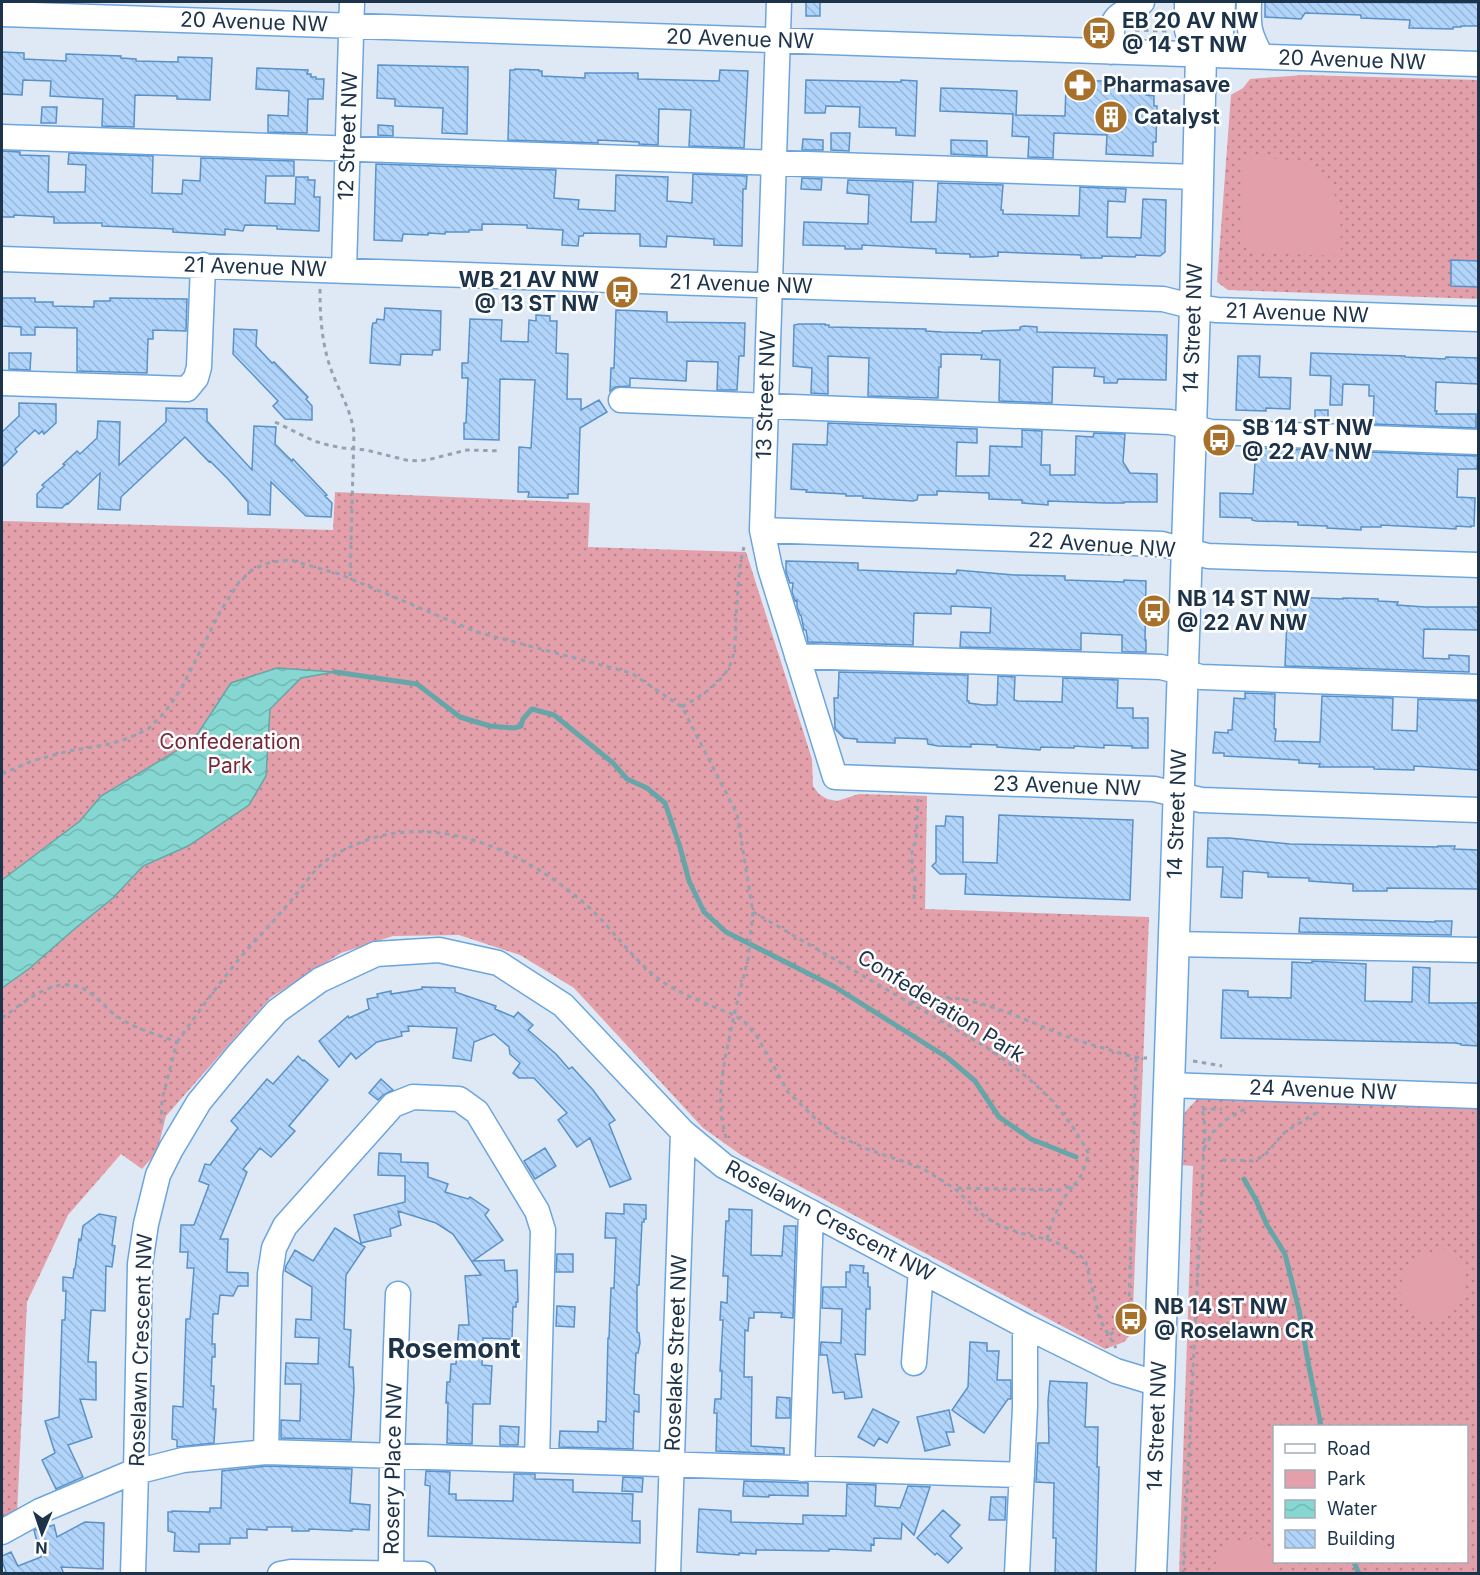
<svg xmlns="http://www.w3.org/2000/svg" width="1480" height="1575" font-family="Inter,sans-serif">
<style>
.green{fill:url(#green-dots);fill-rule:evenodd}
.pitch{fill:#e3a0aa}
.water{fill:url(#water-waves);stroke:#66a6a8;stroke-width:1.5}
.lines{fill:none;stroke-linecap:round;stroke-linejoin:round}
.stream{stroke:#66a6a8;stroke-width:5}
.building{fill:url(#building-back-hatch);stroke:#5991c8;stroke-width:1.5}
.minor-casing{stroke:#6ca5dd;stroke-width:27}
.major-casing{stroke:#6ca5dd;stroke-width:33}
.path{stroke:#93a3b3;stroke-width:3;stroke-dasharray:4.5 4.5;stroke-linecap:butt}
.minor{stroke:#fff;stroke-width:24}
.major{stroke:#fff;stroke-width:30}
.labels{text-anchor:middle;stroke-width:5;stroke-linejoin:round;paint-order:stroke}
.poi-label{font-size:21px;font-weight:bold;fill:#1c334a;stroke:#fff;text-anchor:start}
.street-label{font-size:21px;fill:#1c334a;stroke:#fff}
.park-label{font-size:21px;fill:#77283b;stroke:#fff}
.district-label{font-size:27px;font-weight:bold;fill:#1c334a;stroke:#fff}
</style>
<defs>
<pattern id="green-dots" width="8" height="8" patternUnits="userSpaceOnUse" patternTransform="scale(1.5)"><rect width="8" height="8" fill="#e3a0aa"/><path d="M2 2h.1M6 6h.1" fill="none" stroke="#b7838c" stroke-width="1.8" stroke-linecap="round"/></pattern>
<pattern id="water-waves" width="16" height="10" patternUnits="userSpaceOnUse" patternTransform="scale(1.5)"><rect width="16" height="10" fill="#86d7d1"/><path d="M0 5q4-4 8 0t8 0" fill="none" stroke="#73b9b5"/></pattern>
<pattern id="building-back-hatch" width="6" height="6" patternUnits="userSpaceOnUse" patternTransform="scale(1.5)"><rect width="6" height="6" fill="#b1d5fa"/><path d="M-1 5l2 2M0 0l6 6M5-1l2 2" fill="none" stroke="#98b7d8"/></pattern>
</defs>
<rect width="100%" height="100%" fill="#dee9f5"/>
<path class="green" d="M1304,75L1478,80V299L1228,290L1217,282L1231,95L1243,88L1250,79Z
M335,492L590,503L588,547L746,552L812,759L813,786L819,794L827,799L837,801L859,794L927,796L925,909L1149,917L1132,1333L1124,1342L1105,1349L741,1155L703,1128L574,988L520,955L459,935L393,936L341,953L270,998L166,1116L157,1152L142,1169L121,1154L68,1215L27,1302L17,1515L2,1524V521L333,530Z
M1201,1095L1478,1106V1573L1179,1574L1193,1166L1180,1165L1182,1120L1185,1112ZM1274,1426H1466V1562H1274Z"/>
<path class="pitch" d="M1242,158H1271L1305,163L1327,179L1340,206L1341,256L1252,253L1240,244Z
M1437,1250C1443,1250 1450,1250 1455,1253C1480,1271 1458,1347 1411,1311C1384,1290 1413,1256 1437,1250Z
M1254,1539C1268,1549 1274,1556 1275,1573H1215C1215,1547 1230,1540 1254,1539Z"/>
<path class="water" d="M277,668L335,672L301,678L270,709L266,776L249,805L188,846L143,866L113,898L72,931L30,968L2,988V880L80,821L101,796L193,741L231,683Z"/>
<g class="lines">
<path class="stream" d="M335,672L417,684L460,717L490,726L514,728L521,726L523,719L532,709L554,715L613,763L627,779L647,788L665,803L680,847L689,881L704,912L726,932L835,987L948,1058L975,1081L999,1117L1031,1139L1076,1157
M1244,1179L1256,1200L1267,1225L1285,1254L1299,1310L1309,1367L1321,1426
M1354,1562L1359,1574"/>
</g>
<path class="building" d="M806,2H820V16H806Z
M1265,2L1479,3V26H1461V27H1453V29L1409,28L1410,20L1361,18V15L1305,13L1301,19L1265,17Z
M2,52L24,53V59L66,61V54L121,56V58L136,59V61L178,62V57L212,58L210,100L177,99V96L135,95L134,127L102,126L103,99L50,96L51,81L23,80L22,95L2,94Z
M378,65L468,67L467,134L442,133L443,108L395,106V99L377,98Z
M257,68L308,70L307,74H311V77H316V79H324L323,99H308L307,133L268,132V115L288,116L289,91L256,89Z
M515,69L539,70V71H542V76L585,78V73H638V79L719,81L720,70L748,71L744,148L689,146L691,110L659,109L658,145L639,144V142L598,140V143L508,140L510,70H515Z
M806,80L901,82V80L917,81L915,136L896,135V128L859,127L860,107L826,106L825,113H805Z
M1073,80L1129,82L1128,89H1146V95L1154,96V106H1157L1156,142H1153V156L1106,154L1107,135L1054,133L1053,158L1028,157L1029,137L1012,136L1013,114L940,111L941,88L976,89L1017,91L1016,115L1065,116L1066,86H1072Z
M42,107H57L56,123H41Z
M378,125L393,126V136L378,135Z
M831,133H850L849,151L831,150Z
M803,139L823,140V150H802Z
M951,140L987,141V156L951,154Z
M2,151L20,152V155L49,156L48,192H85L86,165L68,164L69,153L153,156L152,193L182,194L183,180L200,181L201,158L294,161V176H266L265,203L295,204L296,177H308V180H315L314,197H320L319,231L277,229V226L245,225L243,231L225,229V235L173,232V229L102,226V223H54V217L14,215V217H2Z
M376,164L556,170L554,198L579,200L578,209L615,211L616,175L668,177L667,201L692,203L693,174L747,176L746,189H743L742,246L714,245V239L667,236L666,247L640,246V234L584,233L583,236H579L578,246L562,245L563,230L527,228V225L482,224V230H469V232H445V234L428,233V235L403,234L402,241L374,240Z
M802,178L822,179L821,190L801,189Z
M848,180L913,182L911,222H936L938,183L1003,185L1001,210H1003V214L1079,216L1080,187L1126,189L1125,202L1108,201L1107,237L1141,238L1143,199L1166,200L1165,252L1160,256L1136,255L1135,257L1102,256V258H1081V255L998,252V256L983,257H970V254L936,253V249L917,248L862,245V249H845V246L803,245L804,222L868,224L869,195L847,193Z
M1451,260L1479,261V287L1451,286Z
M2,298H35V302H53V306L94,307V301H110V298L187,299L186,331L153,330V339H148L147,373L77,371V328L35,327V335H21V327L2,326Z
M385,308L441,311L440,350H433L432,355L401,354L400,365L370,363L372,327L373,323H376L377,319L384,320Z
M616,310L667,312V322L745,323L744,356H739L737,390H717L718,362L687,361L686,381L630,378V386L615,387L610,391L611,368H614Z
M536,315L550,316V321H557L556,353L568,354L567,399H581V410L599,400L607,412L580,428L578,494H568V498L528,497L529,492H518L519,447L531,448L535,380L500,379L499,440L464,439V423H466L468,378H462V363H468L470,319L502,320L501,341L528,342L529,320L536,321Z
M799,324H825V325H829V327L926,329V331L942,332L982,333V331L1020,330V327L1024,326L1037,327V332L1167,335L1166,380L1118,379L1117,383H1104V377L1094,376L1095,368L1053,367L1052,403L999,401L1000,360L981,359L982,355L941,354V367H939L938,398L868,396L869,358L828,356V394L811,393L812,368L793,366L794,325Z
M234,329L257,330L256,346L272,363L274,362L308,397L306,399L312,406V420L285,419L273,406L278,401L233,354Z
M9,353H31L30,370L9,369Z
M1311,353L1405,356V357L1445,359L1446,357L1479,358L1478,384L1436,382L1435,411H1437L1436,414H1476V428L1373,424L1374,396H1369V385L1343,384L1342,405H1330L1331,376L1310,375Z
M1238,356H1260L1259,377L1291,378L1290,409L1266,408V411L1236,410Z
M19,403L56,404V423L44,434L42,431L39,434L35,430L15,449L17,452L2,467V432L19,416Z
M166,408L207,409V421L252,470L254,426L276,427L275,444L292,461L293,459L327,495L325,496L332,503L331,517L306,516L271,482L270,515L248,514V502L228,479L210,461L209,462L185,437L121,497L120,510L98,509L100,473L68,504L67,503L62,508L37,507V494L44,487L42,485L65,465L63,464L77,451L80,454L97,438L98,421L120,422L119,465L166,422Z
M1315,410H1328V422H1315Z
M828,423L977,429V443L957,442L956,476H989L990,446L1022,447V430L1042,431L1041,465H1050V475H1075L1076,436L1093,437L1094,433L1125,434L1123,462L1130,473L1157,474V502H1124V503H1106L1048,501V505L1022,503V500L989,499V493L937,491V495H918L917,500L913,501L863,498V496H846V494L806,492L807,490L791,489L793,444L827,445Z
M1256,448L1478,456L1477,469H1458L1457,497L1475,498L1474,526H1471V527L1456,526V529L1381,525V527H1361V530L1327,528V526L1298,525V522L1256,521L1252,520V518L1220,517V493L1253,494Z
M786,561L858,563V570L956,574L957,570L1014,575L1065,576V580L1124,582V580L1146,581L1145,640H1146V652H1122V635L1081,633V650L960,647L961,632L990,633L991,608L951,606V614L914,613L913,645L808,642L806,630H804L801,615H800L797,607V600L795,601L792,592L793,583H790L786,572Z
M1288,597L1343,599V598L1378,599V601L1398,602L1397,605L1425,607H1479V630L1424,629L1423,658L1449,659V655L1469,656V672L1285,666Z
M839,672L968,675L967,701H969V703L983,705H997L998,676L1015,677L1014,700L1018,701L1062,702L1063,678L1118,680L1117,708H1133V718H1148V748H1132V746L1104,745V748L1074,746V748L1041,747L1040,750L997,747V745L971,744V747L938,746L928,744L927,739L900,738H895V743L857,742V739L844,738L835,729L834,698H838Z
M1245,693L1275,694L1274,729H1276L1275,741L1320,742L1322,696L1393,698L1392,730L1417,731L1418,699L1479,701V770L1414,766V770L1374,769V767H1319L1320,764L1299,763V760L1224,756V753H1213L1215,732L1228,733V730H1232L1234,698L1245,699Z
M999,815L1133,820L1130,900L965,894L966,874H940L932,866L936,862V826H945L946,816L963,817V862L997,863Z
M1208,838H1229L1290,844L1340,845L1438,847V846H1455L1454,849L1479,850V889L1387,888V891H1353V884L1309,881V878L1268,877V873L1243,871L1242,898L1221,897L1223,867H1207Z
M1300,918L1435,922V921H1452L1451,935L1299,932Z
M1312,961L1366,964L1365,1001L1412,1002L1413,967L1430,968L1429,1003H1479V1046L1461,1045V1044L1455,1043L1221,1038L1223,990L1248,991V997L1291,998L1292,962L1312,963Z
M422,987L455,988V992L496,1006L495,1009L514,1017L518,1012L533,1025L528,1030L556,1054L569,1069L572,1067L593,1090L615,1120L609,1124L631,1179L610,1187L590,1138L577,1147L558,1120L567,1113L534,1078H519L513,1073L520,1063L510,1054L509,1047L494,1034L474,1042L471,1061L453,1058L457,1028L408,1026L409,1031L401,1032L402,1036L377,1042L356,1059L351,1053L339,1067L319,1041L348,1016L349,1018L369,1009L367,999L378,997L377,994L391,991V994L422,989Z
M298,1056L303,1061L304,1060L328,1080L289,1126L295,1131L271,1157L260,1148L243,1169L247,1172L220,1239H228L227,1272L248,1273V1286H238L233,1296L220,1295L218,1314H213L212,1344H215V1357H212L211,1386H214L213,1409H216L214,1443L177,1447V1440L172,1439L173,1406L183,1407L186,1319H190L194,1268H187L188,1252H180L181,1225H194L209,1185L199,1181L205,1164L210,1165L238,1128L231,1121L267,1079L273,1084Z
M381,1079L393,1090L383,1095L378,1100L369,1093Z
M545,1148L556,1166L535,1179L524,1161Z
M379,1153L401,1154V1162L428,1163V1177L448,1184L445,1192L468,1199L470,1197L489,1210L485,1215L503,1240L473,1261L504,1260L505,1271L517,1270L518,1302H516V1307H513L512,1339L483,1338L482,1365L492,1366L490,1404H473L472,1444L447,1443L448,1403H446L447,1382H450L451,1364H456L459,1325H469L465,1276L481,1275L453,1234L436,1223L398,1211L401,1225L390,1229L391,1236L361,1243L354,1215L405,1202V1176L378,1175Z
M624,1204L646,1205V1219H644V1222H642L639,1285H637V1332L639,1333L640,1343L638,1353H636L634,1394L639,1395V1412L634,1411L633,1449L559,1447L560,1431L598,1432V1421L606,1422L608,1338H609L611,1288H614L616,1238H605L606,1213L624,1214Z
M729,1209L752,1210L751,1255L782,1256L784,1226H796L793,1318L781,1317L782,1313L754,1312V1318H749L748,1331L745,1330L744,1377H752L751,1446L784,1448V1454L716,1451L717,1413H714L715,1399H721L722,1371H720L723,1320H720L721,1302L727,1303L728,1276H723L726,1221H729Z
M99,1214L116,1217L112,1245L115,1246L112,1267L106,1266L105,1311L91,1310L88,1362H96V1400L80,1399L92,1437L68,1445L83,1477L56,1489L42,1460L55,1453L45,1421L59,1417L62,1320H65L66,1291H63V1277L73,1278L74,1269H75L79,1239L81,1240L83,1226Z
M335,1228L365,1247L346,1275L344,1329L351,1330L349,1367H353L354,1389L351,1440L281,1438V1420L300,1421L301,1384H285L286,1363L318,1364L319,1338L295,1337L296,1319L311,1320L312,1287L285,1271L286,1266L295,1250L313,1261Z
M557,1254H573V1272H556Z
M850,1265L864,1266L863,1273H868V1287H870V1309H866L865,1355L855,1354L862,1397L845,1399L844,1392L833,1393L827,1355H820L821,1342L841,1343L842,1309L822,1308L823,1287H846V1272H850Z
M557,1306L575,1307L574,1327L556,1326Z
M970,1342L987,1343V1351H999L997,1380H1011V1399H1008L984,1433L952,1410L968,1387Z
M1050,1381L1087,1383L1085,1427H1098L1097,1467H1099L1096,1574H1055L1056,1538H1053L1054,1483L1036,1482L1038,1443H1049L1048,1401Z
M777,1397L790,1398V1418H776Z
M873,1409L899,1422L887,1443L879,1438L874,1446L858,1437Z
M949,1410L954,1432H946L950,1445L925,1451L917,1417Z
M500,1426L519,1427L518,1445H500Z
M267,1466L352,1469L350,1503L370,1505L369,1530L352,1529V1531L309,1529V1531H292V1527H267V1530L247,1529V1538H230V1544H199V1552L174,1551L175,1533L168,1531V1512H172V1511L210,1512V1508H221L222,1471Z
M426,1471L450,1472L449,1494H456V1500L513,1501L514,1474H535V1479L573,1480V1492L633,1494L632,1521H640V1543L428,1536L430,1486L425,1485Z
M623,1477L643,1478L642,1492L622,1491Z
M744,1481L808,1483V1496L769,1495V1497L743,1496Z
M847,1484L876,1485L875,1506L900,1508L908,1486L930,1487L914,1535L902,1523L901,1539L874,1538V1545L871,1544V1551L829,1549V1551L756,1550V1554L739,1553V1555L697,1552L699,1509L731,1511V1522L803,1524V1515L846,1516Z
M991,1497H1006L1005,1520H989Z
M943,1510L960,1525L950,1536L962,1548L948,1563L937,1553L935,1555L917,1538Z
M85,1522L104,1523L103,1569L61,1567L64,1574H2L6,1571L2,1561V1556L11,1552L18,1566L41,1557L34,1530L54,1525L57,1537Z"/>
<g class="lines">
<defs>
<path id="minor" d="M779,2L762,530L770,568L835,777L1154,789L1201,800L1478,810
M1249,2C1248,28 1249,33 1261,56
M2,14L1478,64
M1111,52C1113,17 1109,20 1140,4L1142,2
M2,137L1197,177
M2,259L1163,299L1195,307L1217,310L1478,319
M344,270L352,2
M2,383L187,389L196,378L199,367L203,265
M621,400L1170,422L1211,432L1478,442
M762,530L1162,544L1208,556L1478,565
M797,656L1161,667L1201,677L1478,687
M1173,944L1478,950
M1168,1085L1478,1096
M914,1363L921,1270
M266,1452L270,1274L274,1248L285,1226L393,1105L413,1097L459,1099L477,1112L537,1211L543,1230L537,1460
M802,1469L811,1212
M2,1532L40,1511L128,1474L183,1460L266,1452L1022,1475
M391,1572L392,1456L398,1294
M133,1574L136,1472L140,1264L146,1224L158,1175L171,1149L199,1102L236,1057L277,1011L320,980L376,954L439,950L498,963L563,1005L683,1132L724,1166L1025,1326L1116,1371L1159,1384
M280,1574L291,1572L423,1574
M668,1574L683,1132
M1017,1574L1025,1407V1326"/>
<path id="major" d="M1201,55L1218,32L1220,2
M1151,1574L1159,1384L1195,307L1201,55L1190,30V2"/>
</defs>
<use href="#minor" class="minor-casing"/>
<use href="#major" class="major-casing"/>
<path class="path" d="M1135,30L1167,31
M320,289C320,319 322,349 334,377C342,397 351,411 354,433L350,579
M275,422L314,441L328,445L343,448L366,450L406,460L419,461L431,459L467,450L501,451
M682,707C698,697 715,688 726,672C737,656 735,636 736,617C738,594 738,569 744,547
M2,774L32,761L69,751L110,744L129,738L148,729L165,712L181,689L220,612L239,582L253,569L271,562L290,560L339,574L477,632L631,673L682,707L737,814L753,912L748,959L734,1015L744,1021L758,1038L788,1092L821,1124L843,1138L867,1149L922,1168L954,1188L985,1217L1001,1226L1020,1233L1054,1241L1085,1259L1100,1320L1116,1348
M914,899L915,877L912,870V848L916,842L918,799
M753,912L986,1047C1015,1067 1045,1089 1066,1118C1075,1129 1082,1142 1089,1154L1081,1176L1074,1185L1059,1190L955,1188
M911,1003C958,983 1026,1022 1071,1038C1083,1042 1095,1046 1107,1049C1120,1053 1133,1058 1147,1058
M2,1018C26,1001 59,971 89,992C100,1000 109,1012 121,1019C138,1030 159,1035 177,1042L162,1100L161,1126
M177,1042C197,1014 217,986 239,959C249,947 260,936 270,925C281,912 292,900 302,887C309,878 315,870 323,863C339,851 357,843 376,837C448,818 521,852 577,897C607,921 627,953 656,977C676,993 710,1005 734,1015C728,1046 719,1078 721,1110C721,1121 725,1132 727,1143
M1193,1061L1222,1066
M1202,1109H1222
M1204,1149L1213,1132L1227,1119L1245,1109
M1222,1160L1253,1161L1264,1156L1285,1132L1319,1111
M1047,1239C1051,1220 1060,1202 1073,1186
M1110,1335C1119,1326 1127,1319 1129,1306L1136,1058
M1183,1574L1205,1127L1202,1106"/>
<use href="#minor" class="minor"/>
<use href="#major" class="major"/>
</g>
<defs>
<symbol id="bus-disc" viewBox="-11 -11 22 22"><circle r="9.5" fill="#a7712b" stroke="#fff"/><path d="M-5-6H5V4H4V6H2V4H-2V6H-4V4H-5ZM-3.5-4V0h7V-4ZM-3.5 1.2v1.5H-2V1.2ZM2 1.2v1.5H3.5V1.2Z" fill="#fff"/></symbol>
<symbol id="pharmacy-disc" viewBox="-11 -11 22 22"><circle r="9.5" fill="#a7712b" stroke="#fff"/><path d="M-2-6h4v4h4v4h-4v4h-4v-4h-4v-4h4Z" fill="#fff"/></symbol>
<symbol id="building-disc" viewBox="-11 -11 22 22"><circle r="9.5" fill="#a7712b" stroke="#fff"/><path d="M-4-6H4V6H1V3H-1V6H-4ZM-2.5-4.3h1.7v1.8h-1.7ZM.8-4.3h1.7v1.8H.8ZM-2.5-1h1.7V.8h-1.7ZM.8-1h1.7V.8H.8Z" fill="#fff"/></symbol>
</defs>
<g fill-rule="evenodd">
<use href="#bus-disc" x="1080" y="14" width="38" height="38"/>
<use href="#pharmacy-disc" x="1061" y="66" width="38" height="38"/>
<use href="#building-disc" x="1092" y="98" width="38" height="38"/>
<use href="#bus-disc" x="603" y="273" width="38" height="38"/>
<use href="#bus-disc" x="1200" y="421" width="38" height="38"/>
<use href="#bus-disc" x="1135" y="592" width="38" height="38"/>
<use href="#bus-disc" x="1112" y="1300" width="38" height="38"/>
</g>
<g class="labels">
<g class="poi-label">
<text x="1122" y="28">EB 20 AV NW<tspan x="1122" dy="24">@ 14 ST NW</tspan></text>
<text x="1103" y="92">Pharmasave</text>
<text x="1134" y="124">Catalyst</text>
<text x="599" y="287" text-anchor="end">WB 21 AV NW<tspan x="599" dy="24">@ 13 ST NW</tspan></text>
<text x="1242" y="435">SB 14 ST NW<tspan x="1242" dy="24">@ 22 AV NW</tspan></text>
<text x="1177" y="606">NB 14 ST NW<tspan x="1177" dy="24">@ 22 AV NW</tspan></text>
<text x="1154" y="1314">NB 14 ST NW<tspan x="1154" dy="24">@ Roselawn CR</tspan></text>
</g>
<g class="street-label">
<text transform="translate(254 22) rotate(2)" y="7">20 Avenue NW</text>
<text transform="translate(740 39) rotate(2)" y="7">20 Avenue NW</text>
<text transform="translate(1352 60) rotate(2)" y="7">20 Avenue NW</text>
<text transform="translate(348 136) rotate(-88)" y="7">12 Street NW</text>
<text transform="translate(255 267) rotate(2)" y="7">21 Avenue NW</text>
<text transform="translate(741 284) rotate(2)" y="7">21 Avenue NW</text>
<text transform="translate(1297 313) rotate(2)" y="7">21 Avenue NW</text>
<text transform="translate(1193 328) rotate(-88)" y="7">14 Street NW</text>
<text transform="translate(766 395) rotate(-88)" y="7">13 Street NW</text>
<text transform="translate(1102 545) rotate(4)" y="7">22 Avenue NW</text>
<text transform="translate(1067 786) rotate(2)" y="7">23 Avenue NW</text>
<text transform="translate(1177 814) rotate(-88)" y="7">14 Street NW</text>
<text transform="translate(941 1006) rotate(32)" y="7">Confederation Park</text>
<text transform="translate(1323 1090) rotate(2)" y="7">24 Avenue NW</text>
<text transform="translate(830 1221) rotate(28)" y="7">Roselawn Crescent NW</text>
<text transform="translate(141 1350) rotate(-88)" y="7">Roselawn Crescent NW</text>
<text transform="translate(676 1353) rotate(-88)" y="7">Roselake Street NW</text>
<text transform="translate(1157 1426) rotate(-88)" y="7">14 Street NW</text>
<text transform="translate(393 1469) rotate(-89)" y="7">Rosery Place NW</text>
</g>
<g class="park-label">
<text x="230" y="749">Confederation<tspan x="230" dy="24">Park</tspan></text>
</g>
<g class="district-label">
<text x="454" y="1358">Rosemont</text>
</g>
</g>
<rect width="1480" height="1575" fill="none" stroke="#1c334a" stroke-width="6"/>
<rect x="1273" y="1425" width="195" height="138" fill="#ffffff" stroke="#a4adb7" stroke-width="1.5"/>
<rect x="1285" y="1444" width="30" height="9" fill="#ffffff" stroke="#a4adb7" stroke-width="1.5"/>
<text x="1327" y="1455" font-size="18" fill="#1c334a">Road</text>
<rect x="1285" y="1470" width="30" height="18" fill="#e3a0aa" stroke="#a4adb7" stroke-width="1.5"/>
<text x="1327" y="1485" font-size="18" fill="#1c334a">Park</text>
<rect x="1285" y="1500" width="30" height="18" fill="url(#water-waves)" stroke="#a4adb7" stroke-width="1.5"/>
<text x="1327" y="1515" font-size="18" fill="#1c334a">Water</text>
<rect x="1285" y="1530" width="30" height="18" fill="url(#building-back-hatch)" stroke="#a4adb7" stroke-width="1.5"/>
<text x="1327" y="1545" font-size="18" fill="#1c334a">Building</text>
<g transform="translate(42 1533) rotate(182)" stroke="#ffffff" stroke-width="4.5" paint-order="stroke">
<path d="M0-4.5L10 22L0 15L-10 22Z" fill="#1c334a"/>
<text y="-9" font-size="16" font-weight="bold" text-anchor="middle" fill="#1c334a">N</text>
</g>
</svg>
